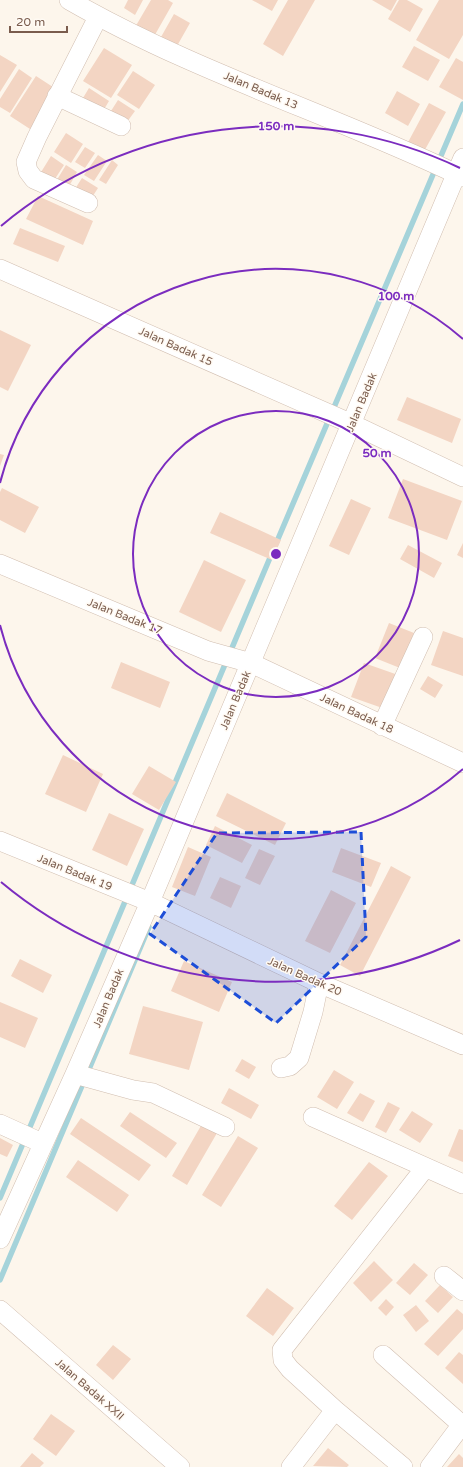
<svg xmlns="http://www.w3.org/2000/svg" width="463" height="1467" font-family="'Varela Round',sans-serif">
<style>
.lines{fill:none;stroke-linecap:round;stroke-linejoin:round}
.stream{stroke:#a5d3da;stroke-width:5.5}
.building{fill:#f3d5c3}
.street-casing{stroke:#d1beb0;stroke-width:20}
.street{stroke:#fff;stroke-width:19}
.marked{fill:#1d4ed8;fill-opacity:0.2;stroke:#1d4ed8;stroke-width:3;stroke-dasharray:8 5;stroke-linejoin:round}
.ring{fill:none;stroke:#7b2cbf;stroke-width:2}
.labels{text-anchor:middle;stroke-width:3;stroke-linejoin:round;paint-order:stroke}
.street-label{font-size:11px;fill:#7a5c4d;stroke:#fffaf3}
.centre{fill:#7b2cbf;stroke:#fffaf3;stroke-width:2}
.ring-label{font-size:12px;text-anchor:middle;font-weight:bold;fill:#7b2cbf;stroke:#fffaf3;stroke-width:3;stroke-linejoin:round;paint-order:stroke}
</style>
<rect width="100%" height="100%" fill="#fdf6ec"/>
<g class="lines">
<path class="stream" d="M275,546L463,104
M0,1198L272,553
M0,1280L149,927"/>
</g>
<path class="building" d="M128,0H143L135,15L124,8Z
M151,0H168L173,3L152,40L134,29Z
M252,0H278L272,11Z
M288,0H315L283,56L263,44Z
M372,0H397L391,11Z
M399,0H407L423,9L410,32L388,19Z
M439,0H463V35L449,59L416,40Z
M174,14L190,23L177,46L161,37Z
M414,46L440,60L428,81L402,67Z
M104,48L132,65L111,98L83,81Z
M0,55L17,65L0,92Z
M456,58L463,62V100L439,87Z
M19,69L32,78L10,113L0,107V99Z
M133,71L155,85L139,109L117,95Z
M36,76L56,89L30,129L10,116Z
M89,88L109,101L103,111L83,98Z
M397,91L420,104L408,126L385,113Z
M118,100L135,111L127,122L111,111Z
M429,103L446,112L422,155L406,146Z
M66,133L83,144L71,163L54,152Z
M85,147L95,153L85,168L75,162Z
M98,155L107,161L94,181L84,175Z
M51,156L64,165L51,185L38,177Z
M112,160L118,165L106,184L99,180Z
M66,165L77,172L67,190L55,183Z
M82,178L98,188L89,202L73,192Z
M38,196L93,221L83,245L26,219Z
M20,228L65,246L58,262L13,244Z
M0,330L31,345L8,391L0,387Z
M407,397L461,419L452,443L397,420Z
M0,454L4,455L0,466Z
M403,479L462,501L447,540L388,518Z
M2,488L39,507L25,533L0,520V492Z
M351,499L371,508L349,555L329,546Z
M220,512L281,540L272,560L210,533Z
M463,543V558L457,555Z
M408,545L442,563L434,578L400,559Z
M204,560L246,580L221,632L179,612Z
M389,623L414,633L400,668L375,658Z
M443,631L463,638V676L431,665Z
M121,662L170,682L160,708L111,688Z
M364,663L401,676L388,710L351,697Z
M428,676L443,685L435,698L420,689Z
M63,755L103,774L86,812L45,794Z
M149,766L176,782L159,810L132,794Z
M227,793L286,823L275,845L216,816Z
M109,813L144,829L127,866L92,850Z
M215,826L252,845L242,863L206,845Z
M188,847L211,857L195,896L172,887Z
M341,848L381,863L371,887L332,872Z
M259,849L275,856L260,885L245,878Z
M391,866L411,877L360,976L340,965Z
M220,877L241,886L231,908L210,898Z
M331,890L356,903L330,953L305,941Z
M20,959L52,975L43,993L11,976Z
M184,961L232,982L219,1012L171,991Z
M0,1002L38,1018L25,1048L0,1037Z
M143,1006L203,1022L189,1070L129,1054Z
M242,1059L256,1067L249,1079L235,1071Z
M334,1070L354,1082L337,1109L317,1097Z
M229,1088L259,1105L251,1119L221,1103Z
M360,1093L375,1101L363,1122L347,1113Z
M388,1102L400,1108L386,1133L375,1127Z
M412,1111L433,1124L420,1143L399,1130Z
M130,1112L177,1143L166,1158L120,1126Z
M81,1118L151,1165L139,1181L70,1134Z
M202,1124L217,1133L187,1185L172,1176Z
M459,1129L463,1130V1162L448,1156Z
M238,1136L258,1148L221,1207L202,1195Z
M0,1138L13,1145L7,1157L0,1154Z
M78,1160L129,1195L117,1212L66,1177Z
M369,1162L388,1176L352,1220L334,1206Z
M374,1261L393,1280L371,1302L353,1283Z
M414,1263L428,1275L410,1295L396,1283Z
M440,1285L453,1297L438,1313L425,1301Z
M267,1288L294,1308L273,1336L246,1316Z
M386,1299L394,1307L386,1316L378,1308Z
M416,1305L429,1321L416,1332L403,1315Z
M457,1309L463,1314V1329L438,1356L424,1344Z
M113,1345L131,1359L113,1380L96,1365Z
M459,1352L463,1355V1384L445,1368Z
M51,1414L75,1431L56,1456L33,1439Z
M328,1448L349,1465L347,1467L313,1466Z
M32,1453L44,1463L40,1467H20Z
M459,1454L463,1458V1467H447Z"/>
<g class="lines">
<defs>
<path id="street" d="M69,0C194,72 334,115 463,177
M57,96L121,126
M88,203L34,179L28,171L26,162L37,137L98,17
M0,269L352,424L463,477
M0,564L208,651L251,663L463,763
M382,726L423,637
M0,841L150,902L319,983L463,1045
M281,1068L290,1066L299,1058L313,1012L319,983
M75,1074L133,1090L153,1093L225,1127
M313,1117L463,1184
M0,1124L42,1143
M0,1239L75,1074L150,902L463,158
M444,1276L463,1291
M0,1310L180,1467
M383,1355L462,1425
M335,1410L290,1369L283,1360L282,1350L425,1168
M291,1467L335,1410L403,1467
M430,1467L463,1423"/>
</defs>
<use href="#street" class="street-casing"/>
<use href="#street" class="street"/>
</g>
<path class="marked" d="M361,832L366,937L276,1023L150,934L217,833Z"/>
<g class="ring">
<circle cx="276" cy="554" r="143"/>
<path d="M463 769A285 285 0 0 1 0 625M0 483A285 285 0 0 1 463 339"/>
<path d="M460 940A428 428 0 0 1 1 882M1 226A428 428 0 0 1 460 168"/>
</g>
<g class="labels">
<g class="street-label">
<text transform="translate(261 90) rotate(23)" y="4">Jalan Badak 13</text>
<text transform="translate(176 346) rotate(24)" y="4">Jalan Badak 15</text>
<text transform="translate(361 402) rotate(-67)" y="4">Jalan Badak</text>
<text transform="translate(125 616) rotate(22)" y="4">Jalan Badak 17</text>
<text transform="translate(235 700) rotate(-67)" y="4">Jalan Badak</text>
<text transform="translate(357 713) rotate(25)" y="4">Jalan Badak 18</text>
<text transform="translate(75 872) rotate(22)" y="4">Jalan Badak 19</text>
<text transform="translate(305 976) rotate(24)" y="4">Jalan Badak 20</text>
<text transform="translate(108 998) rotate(-67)" y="4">Jalan Badak</text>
<text transform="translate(90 1389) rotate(41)" y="4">Jalan Badak XXII</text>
</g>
</g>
<circle cx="276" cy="554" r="6" class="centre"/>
<g class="ring-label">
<text x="276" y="130">150 m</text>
<text x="396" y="300">100 m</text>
<text x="377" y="457">50 m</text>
</g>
<path d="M10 26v6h57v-6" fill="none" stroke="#7a5c4d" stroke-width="2"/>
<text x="16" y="26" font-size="12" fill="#7a5c4d" stroke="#fffaf3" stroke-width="3" paint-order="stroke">20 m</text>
</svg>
